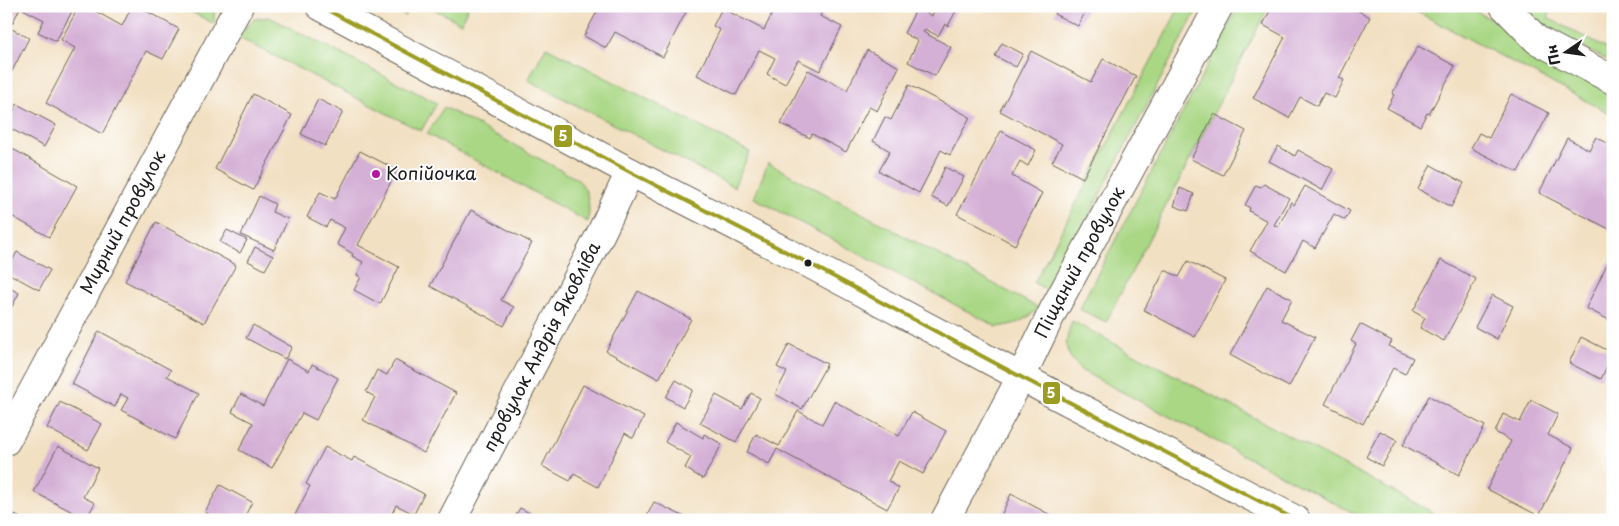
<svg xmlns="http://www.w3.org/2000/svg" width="1619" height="526" font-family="'Playpen Sans',sans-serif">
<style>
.green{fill:#a9d784;stroke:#627a50}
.building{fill:#d4afd6}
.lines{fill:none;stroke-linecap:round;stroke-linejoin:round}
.minor-casing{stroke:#676156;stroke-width:30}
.major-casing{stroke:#676156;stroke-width:30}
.minor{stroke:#fff;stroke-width:28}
.major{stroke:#fff;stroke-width:28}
.bus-1-casing{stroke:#fff;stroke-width:8}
.bus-1{stroke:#9c9c22;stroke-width:4}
.poi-dot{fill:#b5179e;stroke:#fff;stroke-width:2}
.bus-dot{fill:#1c1c1c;stroke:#fff;stroke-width:2}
.labels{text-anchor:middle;stroke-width:4;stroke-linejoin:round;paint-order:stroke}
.poi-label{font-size:18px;fill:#1c1c1c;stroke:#fff;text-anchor:start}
.street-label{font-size:18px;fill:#1c1c1c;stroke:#fff}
.line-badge{stroke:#fff;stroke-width:2}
.badge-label{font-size:14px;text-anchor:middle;font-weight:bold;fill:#fff}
</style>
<rect width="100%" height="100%" fill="#fff"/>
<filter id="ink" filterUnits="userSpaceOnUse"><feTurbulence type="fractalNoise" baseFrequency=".02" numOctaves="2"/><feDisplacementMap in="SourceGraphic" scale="10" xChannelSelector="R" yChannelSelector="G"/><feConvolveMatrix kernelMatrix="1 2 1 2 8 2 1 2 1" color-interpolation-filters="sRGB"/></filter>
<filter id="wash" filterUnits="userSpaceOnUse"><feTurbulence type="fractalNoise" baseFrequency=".0096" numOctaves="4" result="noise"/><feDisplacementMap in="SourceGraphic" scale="20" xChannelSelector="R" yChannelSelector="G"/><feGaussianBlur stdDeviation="1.12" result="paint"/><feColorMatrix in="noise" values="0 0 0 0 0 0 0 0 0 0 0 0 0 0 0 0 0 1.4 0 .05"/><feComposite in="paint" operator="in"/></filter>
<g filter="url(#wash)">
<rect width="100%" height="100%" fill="#f2e0c2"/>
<path class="green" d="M181,6H214V24Z
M386,6H410L405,16Z
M428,6H467L468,7L461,23Z
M1180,6H1199L1049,291L1034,283Z
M1239,6H1269L1106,322L1079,309Z
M1406,6H1466L1508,28L1527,49L1613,94V115Z
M1529,6H1553L1548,18L1613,52V63L1538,24Z
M269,17L437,103L421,131L237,37L254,19Z
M546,47L750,152L734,187L528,80Z
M444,107L577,179C589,189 590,206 588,222L427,134Z
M768,163L1039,308C1023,322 1017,324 997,327L754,198Z
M1072,321L1447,520H1367L1082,371C1063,351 1064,347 1072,321Z"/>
<g id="blocks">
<path class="building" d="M6,6H21L10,28L29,38L9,77L6,76Z
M25,6H75L56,41L38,32L44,20L23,9Z
M79,6H86L122,26L132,6H137L179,29L163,59L146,51L102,134L46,103L75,48L61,40Z
M600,6H689L663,57L615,32L606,48L584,36Z
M776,6H825L820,16L842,27L820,71L798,60L785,84L767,74L775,58L759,50L736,95L697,75L720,30L713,26L722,8L764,30Z
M936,6H952L957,9L948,26L945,24L938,36L925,29L923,32L951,47L935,76L908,62L918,41L904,33L917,8L932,16Z
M1058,6H1088L1078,26L1054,14Z
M1272,6H1349L1370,17L1339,78L1344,80L1335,98L1324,93L1317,106L1300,97L1289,118L1253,98L1285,37L1263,25Z
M1596,6H1613V15Z
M1002,43L1023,54L1016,67L995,56Z
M1418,46L1455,66L1429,114L1427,113L1420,126L1387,108L1394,95L1392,94Z
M867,50L899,67L877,111L869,107L846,152L812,134L810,138L781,124L808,70L847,90Z
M1031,51L1091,82L1103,59L1136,76L1083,178L1052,162L1062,144L1000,111Z
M909,85L970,117L950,155L941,150L919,193L879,171L890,151L873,141L885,117L891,120Z
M253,94L292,115L253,190L215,169Z
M1511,94L1549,113L1518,172L1471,148L1479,133L1489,138Z
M318,99L343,112L325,146L301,134Z
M17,104L56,125L44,147L6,126Z
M1214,114L1246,131L1223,175L1191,159Z
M1001,131L1036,150L1028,166L1020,161L1012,176L1042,193L1015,245L957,214Z
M1596,137L1613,146V231L1539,193L1567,138L1589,150Z
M6,145L77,186L49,237L6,213Z
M1278,146L1295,156L1298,150L1333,169L1322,190L1269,161Z
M360,151L397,170L358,245L399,267L380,304L354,290L361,277L357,275L363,262L352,256L353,254L337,244L345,228L330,220L326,227L307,217L320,192L335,199Z
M1431,165L1464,183L1451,207L1418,189Z
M945,167L964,177L948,206L931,197Z
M1264,184L1289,198L1274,225L1278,227L1291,202L1294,205L1305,186L1350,211L1345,220L1334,214L1315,248L1303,241L1286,271L1250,251L1267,221L1249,211L1250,208L1245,205L1256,185L1261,187Z
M1180,188L1194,194L1188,211L1174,206Z
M259,196L275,204L272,212L288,219L274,250L241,235Z
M471,210L532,243L501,300L514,307L504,326L430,286Z
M156,222L236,265L204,323L125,281Z
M227,230L247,240L240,253L220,242Z
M255,247L273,256L265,270L248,261Z
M17,252L50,270L39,290L6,272Z
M1441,260L1476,279L1444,341L1420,328L1425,318L1413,311Z
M1188,261L1225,280L1195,337L1144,310L1165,270L1179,277Z
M1608,262L1613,264V318L1611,321L1586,308Z
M6,286L19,293L6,318Z
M1267,286L1292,299L1281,320L1315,337L1289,387L1230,355Z
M638,291L691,319L659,379L606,351Z
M1492,295L1513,306L1497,339L1475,327Z
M1360,324L1392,341L1389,346L1413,358L1405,374L1393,368L1363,424L1325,404L1356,344L1351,341Z
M253,325L292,347L285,359L246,338Z
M99,331L171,370L167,376L199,393L175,439L121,410L128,398L121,394L115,407L72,384Z
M1581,337L1613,353L1601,379L1569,363Z
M789,344L827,364L802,409L775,394L787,372L777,367Z
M287,359L309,371L312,364L338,378L316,420L302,413L272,468L239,450L253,423L232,412L241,394L263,406Z
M395,360L456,393L424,453L363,420L375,397L366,392L377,370L387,375Z
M676,380L693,390L683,407L666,397Z
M583,385L644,417L633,438L625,433L598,487L574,474L570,481L542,466Z
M751,393L760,398L736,442L700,423L716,395L742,409Z
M1429,396L1485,426L1459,475L1403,445Z
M1531,400L1558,414L1548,435L1573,448L1539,516L1487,489L1511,441L1495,432L1503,414L1520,422Z
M834,401L899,436L912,412L946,431L923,474L899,461L888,481L899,488L887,509L777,449L769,464L747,452L756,434L779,446L798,411L822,424Z
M60,402L102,424L88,450L47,428Z
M676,422L703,438L704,434L722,444L703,479L685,468L691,457L665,442Z
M1380,431L1397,440L1382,466L1366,457Z
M58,446L98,468L83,497L95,503L86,519L34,492Z
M325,447L352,461L354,457L424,494L414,514L396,505L389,520H305L295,515L310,486L306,484Z
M220,485L252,502L243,520H219L205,512Z
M1011,494L1060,520H999Z
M654,502L691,520H645Z
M520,508L543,520H513Z
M6,511L25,520H6Z"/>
</g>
</g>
<g filter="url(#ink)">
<use href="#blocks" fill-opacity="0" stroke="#676156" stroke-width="1"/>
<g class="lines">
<defs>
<g id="minor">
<path d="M1504,6L1537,40L1613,80"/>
<path id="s1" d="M6,441L239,6"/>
<path id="s2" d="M452,520L601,233L630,172"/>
<path id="s3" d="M945,520L1021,377L1053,311L1219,6"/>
</g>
<path id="major" d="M320,6L630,172L808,263L1021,377L1296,520"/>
</defs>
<use href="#minor" class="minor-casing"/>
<use href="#major" class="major-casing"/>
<use href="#minor" class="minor"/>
<use href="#major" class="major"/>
<defs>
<path id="bus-1" d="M320,6L630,172L808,263L1021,377L1296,520"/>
</defs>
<use href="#bus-1" class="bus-1-casing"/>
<use href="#bus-1" class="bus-1"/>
</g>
</g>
<circle class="poi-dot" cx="376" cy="174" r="5"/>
<circle class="bus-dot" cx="808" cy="263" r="4.5"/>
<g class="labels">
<g class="poi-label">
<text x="386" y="180">Копійочка</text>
</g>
<g class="street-label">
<text dy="6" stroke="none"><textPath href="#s1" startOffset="248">Мирний провулок</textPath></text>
<text dy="6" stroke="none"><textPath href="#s3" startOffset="291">Піщаний провулок</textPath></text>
<text dy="6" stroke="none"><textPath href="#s2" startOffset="195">провулок Андрія Яковліва</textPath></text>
</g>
</g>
<g class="line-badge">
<rect x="553" y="124" width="20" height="24" rx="5" fill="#9c9c22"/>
<rect x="1042" y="381" width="19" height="24" rx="5" fill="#9c9c22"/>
</g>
<g class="badge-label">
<text x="563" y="141">5</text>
<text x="1051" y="398">5</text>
</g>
<rect width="1619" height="526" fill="none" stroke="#fff" stroke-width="25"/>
<g transform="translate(1566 52) rotate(257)" stroke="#ffffff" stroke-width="4" paint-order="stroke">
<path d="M0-4L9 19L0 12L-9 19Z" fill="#1c1c1c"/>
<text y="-8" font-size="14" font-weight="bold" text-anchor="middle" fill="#1c1c1c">Пн</text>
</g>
</svg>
